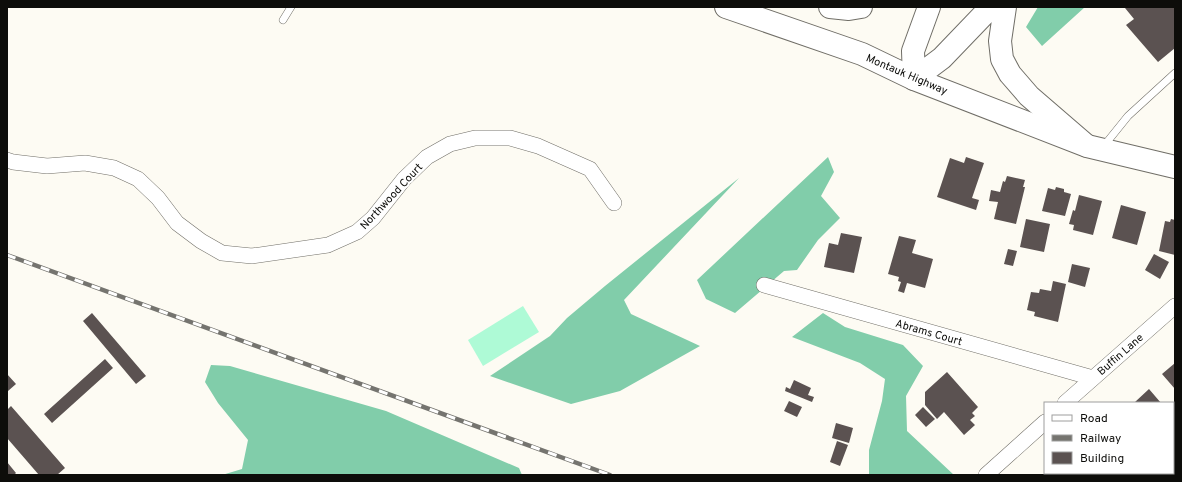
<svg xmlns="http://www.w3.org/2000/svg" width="1182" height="482" font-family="Overpass,sans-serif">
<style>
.green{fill:#aefad6}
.forest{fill:#81cdaa}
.building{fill:#5b5251}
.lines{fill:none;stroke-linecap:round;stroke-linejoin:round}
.service-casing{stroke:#706e67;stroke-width:8}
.minor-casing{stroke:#706e67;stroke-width:16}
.primary-casing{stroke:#706e67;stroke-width:24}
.trunk-casing{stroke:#706e67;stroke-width:24}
.service{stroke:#fff;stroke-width:7}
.minor{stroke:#fff;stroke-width:15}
.primary{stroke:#fff;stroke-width:22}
.trunk{stroke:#fff;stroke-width:22}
.rail-casing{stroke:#75746f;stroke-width:4.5}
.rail{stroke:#fff;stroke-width:3;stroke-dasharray:9;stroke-linecap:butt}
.labels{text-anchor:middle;stroke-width:4;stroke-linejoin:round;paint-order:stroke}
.street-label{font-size:11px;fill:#0d0d0a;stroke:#fff}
</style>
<rect width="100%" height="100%" fill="#fdfbf3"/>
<path class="green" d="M523,306L539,332L483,366L468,340Z"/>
<path class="forest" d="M1038,7H1085L1042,46L1026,27Z
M828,157L834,172L821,196L840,218L818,240L797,270L784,271L735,313L706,299L697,280Z
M739,178L624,300L631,314L700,346L620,391L571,404L490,376L550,336L567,318L605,286Z
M823,313L845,327L903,345L923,366L906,396L907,431L954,475H869V450L882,401L885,379L860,363L792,337Z
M211,365L230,366L386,411L519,468L522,475H222L242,469L248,440L218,403L205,382Z"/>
<path class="building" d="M1126,7H1175V48L1158,62L1126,25L1134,19L1125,8Z
M966,157L984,163L972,198L979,200L976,210L937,197L950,158L964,163Z
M1007,176L1025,180L1023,187H1025L1016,224L994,219L998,202L989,201L991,190L1000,192L1003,181L1005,182Z
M1056,187L1064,189V192L1071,194L1065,216L1042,211L1048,188L1055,190Z
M1079,195L1102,201L1093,235L1073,230L1074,225L1069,224L1073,210L1075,211Z
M1121,205L1146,212L1137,245L1112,238Z
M1026,219L1050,224L1044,252L1020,247Z
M1171,219L1175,220V255L1159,251L1165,221L1170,222Z
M841,233L862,237L854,273L824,267L829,243L838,245Z
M899,236L916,240L912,253L933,259L925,288L907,283L904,293L898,291L901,282L898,281L899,277L888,274Z
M1008,249L1017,251L1013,266L1004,264Z
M1154,254L1169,262L1160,279L1145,270Z
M1072,264L1090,268L1085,287L1068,282Z
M1053,281L1066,284L1058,322L1034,316L1035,312L1027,310L1031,292L1039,293L1040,289L1051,291Z
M92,313L146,376L136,384L83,321Z
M105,359L113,368L52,423L44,414Z
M1175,363V389L1162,374Z
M947,372L978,407L972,413L975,416L970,420L975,425L964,435L944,412L937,419L925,405V392Z
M7,374L16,384L8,391L7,390Z
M794,380L811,388L808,395L814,397L812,402L785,391L786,387L790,389Z
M1149,389L1161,403H1135V402Z
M789,401L802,407L797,417L784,411Z
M11,406L65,468L57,475H39L7,438V410Z
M923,407L935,419L926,427L915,415Z
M836,423L853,428L849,443L832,438Z
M837,441L848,445L840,466L830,462Z
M7,462L16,473L14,475H7Z"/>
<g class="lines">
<defs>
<path id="service" d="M283,20L291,7
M1103,147L1128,116L1175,73"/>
<path id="minor" d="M7,160L13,162L47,166L85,163L114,168L138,179L158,198L177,223L201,241L222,253L252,256L328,245L357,232L373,218L404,179L427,157L450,144L475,138H510L538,146L590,169L614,203
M764,285L1093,378
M1065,403L1175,306
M986,475L1045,422"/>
<path id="primary" d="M726,7L862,54L914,79L1087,146L1175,167"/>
<path id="trunk" d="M830,7L849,9L861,7
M1005,7L1000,41L1002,59L1010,74L1029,96L1087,146
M914,79L942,58L991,7
M914,79L913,51L929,7"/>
</defs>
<use href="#service" class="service-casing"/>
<use href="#minor" class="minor-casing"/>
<use href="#primary" class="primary-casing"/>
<use href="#trunk" class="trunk-casing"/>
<use href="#service" class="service"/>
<use href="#minor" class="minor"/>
<use href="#primary" class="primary"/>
<use href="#trunk" class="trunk"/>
<defs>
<path id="rail" d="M7,255L610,475"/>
</defs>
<use href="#rail" class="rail-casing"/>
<use href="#rail" class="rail"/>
</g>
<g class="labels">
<g class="street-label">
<text transform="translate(907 74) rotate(23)" y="4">Montauk Highway</text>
<text transform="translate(391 196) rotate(-47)" y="4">Northwood Court</text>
<text transform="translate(929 332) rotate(16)" y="4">Abrams Court</text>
<text transform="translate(1120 354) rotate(-41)" y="4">Buffin Lane</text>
</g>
</g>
<rect width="1182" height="482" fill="none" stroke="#0d0d0a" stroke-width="16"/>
<rect x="1044" y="402" width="130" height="72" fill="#ffffff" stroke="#9e9e9d"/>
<rect x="1052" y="415" width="20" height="6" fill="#ffffff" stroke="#9e9e9d"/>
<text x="1080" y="422" font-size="12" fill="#0d0d0a">Road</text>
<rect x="1052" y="435" width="20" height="6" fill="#75746f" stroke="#9e9e9d"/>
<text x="1080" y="442" font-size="12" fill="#0d0d0a">Railway</text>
<rect x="1052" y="452" width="20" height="12" fill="#5b5251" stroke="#9e9e9d"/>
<text x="1080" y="462" font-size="12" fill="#0d0d0a">Building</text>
</svg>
